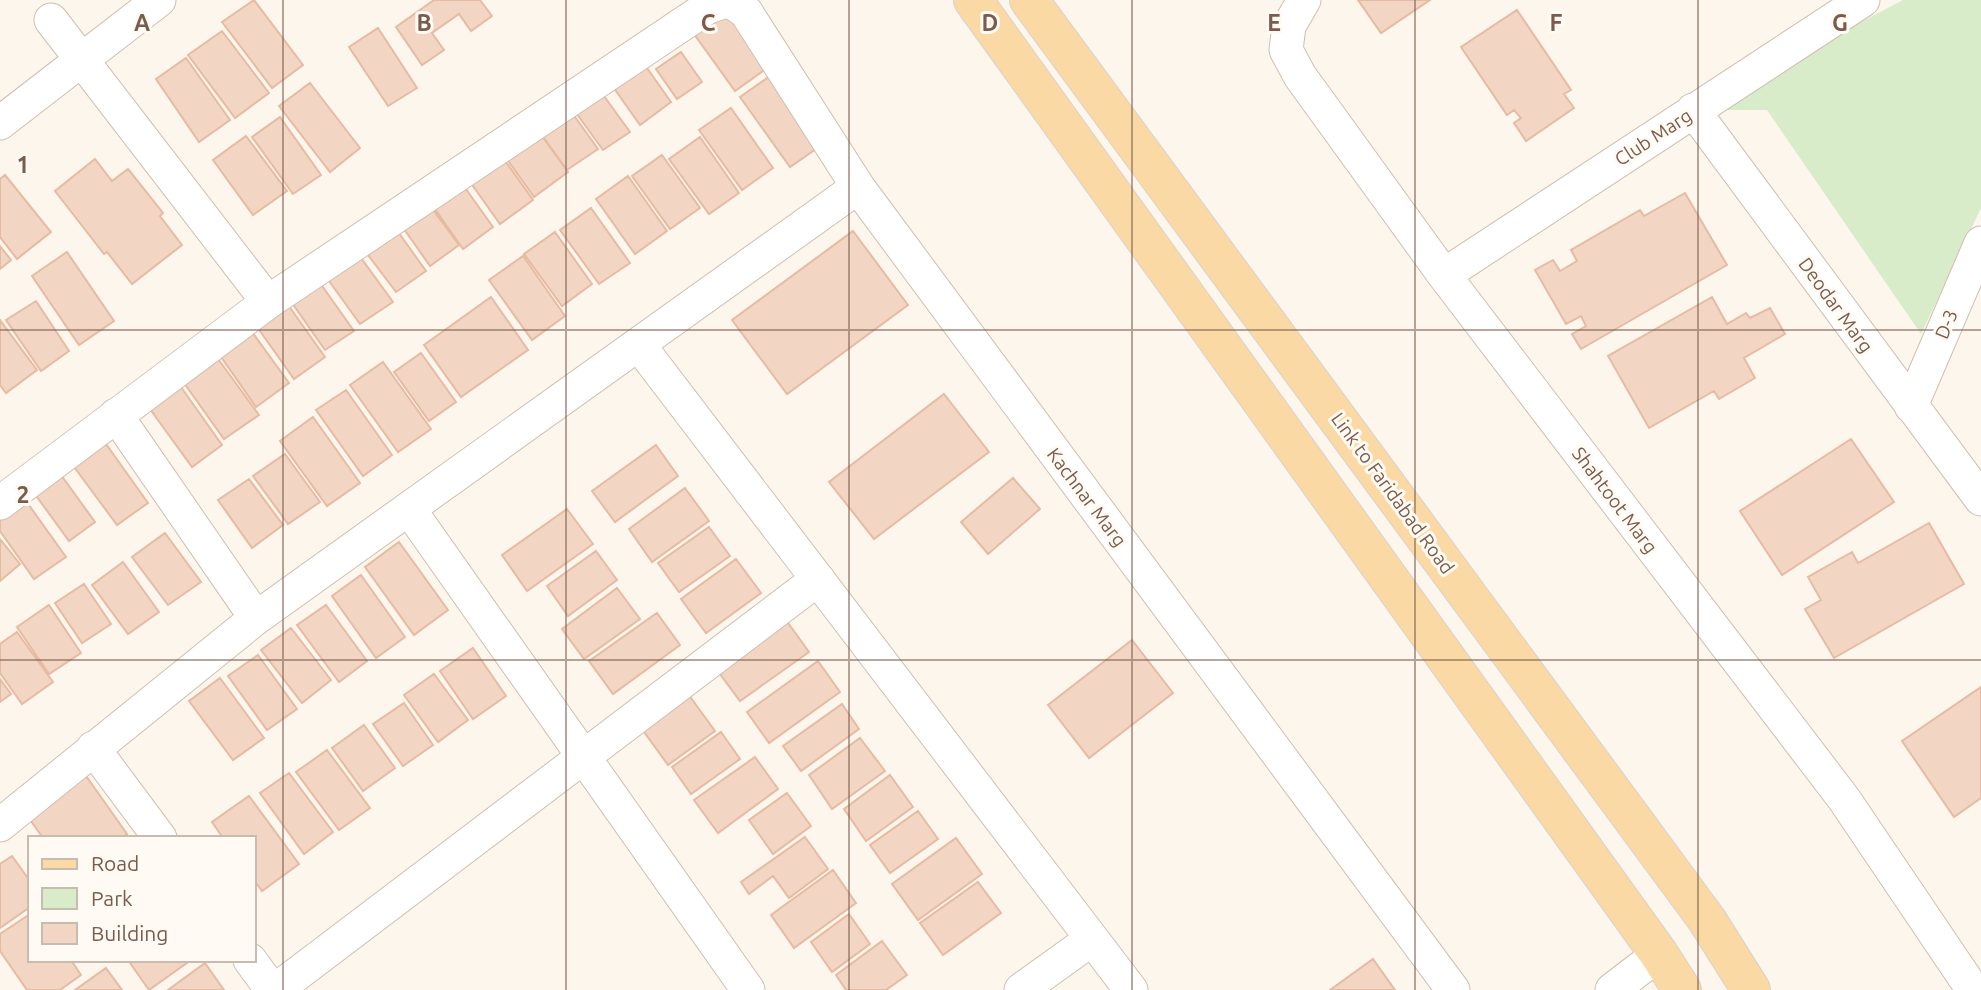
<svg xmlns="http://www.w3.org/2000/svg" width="1981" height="990" font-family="Ubuntu,sans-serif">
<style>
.green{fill:#d8ecc9}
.building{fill:#f3d5c3;stroke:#e6bba3;stroke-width:2}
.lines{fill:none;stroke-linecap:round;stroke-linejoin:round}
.minor-casing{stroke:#d1beb0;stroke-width:35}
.primary-casing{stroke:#dad1cd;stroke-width:40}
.minor{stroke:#fff;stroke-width:33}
.primary{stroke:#fbd9a5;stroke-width:38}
.grid{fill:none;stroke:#7a5c4d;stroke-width:2;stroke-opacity:0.55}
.labels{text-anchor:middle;stroke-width:6;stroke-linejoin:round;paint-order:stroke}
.street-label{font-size:19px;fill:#7a5c4d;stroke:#fffaf3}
.grid-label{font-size:23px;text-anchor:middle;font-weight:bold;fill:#7a5c4d;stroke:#fffaf3;stroke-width:6;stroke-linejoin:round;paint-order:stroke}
</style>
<rect width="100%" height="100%" fill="#fdf6ec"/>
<path class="green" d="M1903,0H1981V208L1921,334L1767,110H1693Z"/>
<path class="building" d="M254,0L303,65L272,88L222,22Z
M434,0H480L492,16L471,31L459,14L432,33L444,50L422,65L396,27Z
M1358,0H1430L1381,33Z
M1517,10L1571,90L1564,94L1574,108L1526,141L1514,123L1521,118L1514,110L1507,115L1461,47Z
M727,11L767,68L735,91L694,34Z
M378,28L417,88L388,106L349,47Z
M222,31L269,93L235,118L188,55Z
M681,52L702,82L677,99L656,69Z
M186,58L230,120L199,142L156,79Z
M642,61L671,102L640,125L611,84Z
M773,74L823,144L790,167L740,97Z
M310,83L360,148L330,172L279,106Z
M601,92L630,132L603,150L574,110Z
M731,108L773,168L742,190L699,130Z
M570,110L598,149L567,170L539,131Z
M280,117L321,175L293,194L252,137Z
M536,128L568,172L534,197L502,152Z
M246,136L287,191L253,215L213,160Z
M700,137L739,193L709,214L669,159Z
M501,155L533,200L500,224L468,179Z
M662,155L700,208L670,229L632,176Z
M95,159L112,181L128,169L163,213L160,216L182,245L132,284L107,252L104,254L55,191Z
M5,175L51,232L17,259L0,237V179Z
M628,176L667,231L635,254L596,199Z
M458,178L493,227L463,249L428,199Z
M1685,193L1727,265L1581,349L1572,334L1586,326L1581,316L1566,324L1535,270L1553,260L1560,271L1577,261L1571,250L1640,210L1644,216Z
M425,199L459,245L430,266L397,219Z
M591,208L630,263L599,284L560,230Z
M396,229L426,271L396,292L365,251Z
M853,231L908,305L787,394L732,320Z
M555,232L592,284L562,306L524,254Z
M0,246L11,260L0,269Z
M356,251L393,302L360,324L324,274Z
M67,252L114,321L79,345L32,276Z
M523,256L565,316L532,340L489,280Z
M320,283L354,331L325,350L292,303Z
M491,297L528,350L461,397L424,345Z
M1712,297L1727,324L1746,313L1750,318L1770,308L1785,334L1744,358L1755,378L1719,399L1714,391L1649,428L1608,356Z
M36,301L69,351L41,371L6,320Z
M286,302L325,357L294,379L255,324Z
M0,320L37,370L6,393L0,385Z
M252,332L289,383L256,407L219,354Z
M213,352L259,415L224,439L179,376Z
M421,353L456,402L429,421L394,372Z
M383,362L431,429L398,452L350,385Z
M181,387L222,445L192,467L150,409Z
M346,390L392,455L363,476L316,410Z
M944,394L989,452L874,539L829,482Z
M313,417L360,483L327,506L280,441Z
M101,437L148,503L117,525L69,460Z
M1851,439L1894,502L1782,575L1740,511Z
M656,445L678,476L615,522L592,491Z
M285,454L320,502L288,524L253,476Z
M56,468L95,522L69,541L29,486Z
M1013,478L1040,509L988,554L961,522Z
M249,479L283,525L252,548L218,500Z
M685,488L709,521L652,562L629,529Z
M21,494L66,557L34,579L0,531V509Z
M567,509L593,544L527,591L502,555Z
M1929,523L1964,584L1834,658L1805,609L1821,600L1808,577L1852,552L1858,563Z
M709,527L730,556L679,592L658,563Z
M165,533L201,582L168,605L132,557Z
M0,539L20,564L0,581Z
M399,542L448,610L414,635L365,567Z
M596,551L617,580L568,616L547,586Z
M736,559L761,593L706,633L681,599Z
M123,562L159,612L128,634L92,585Z
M361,575L405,637L376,658L332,596Z
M84,584L111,624L82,643L55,603Z
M617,588L640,619L584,659L562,629Z
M49,605L81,653L49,674L17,627Z
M326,605L367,661L339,682L297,625Z
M657,613L680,645L613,694L589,661Z
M786,620L809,652L740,701L717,670Z
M291,628L331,680L302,703L261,650Z
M17,632L53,682L22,704L0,673V644Z
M1132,640L1173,693L1089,758L1048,705Z
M473,648L506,696L473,719L440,671Z
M258,655L297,709L267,730L228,676Z
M818,661L840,692L769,743L747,712Z
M434,674L468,720L438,742L404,695Z
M220,678L264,738L233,760L189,701Z
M0,679L11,694L0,702Z
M1981,687V798L1954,817L1902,741Z
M686,691L715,731L668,765L639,725Z
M404,703L433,745L403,766L373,724Z
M842,704L859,729L801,771L783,746Z
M364,725L395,768L363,791L332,748Z
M721,732L740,759L691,794L672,767Z
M860,738L885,771L832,809L809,775Z
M327,750L370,808L339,830L296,772Z
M755,757L778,789L718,833L694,800Z
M84,773L127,834L121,838H43L26,814Z
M289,773L333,832L304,854L260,793Z
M890,775L913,807L866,841L844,809Z
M787,793L811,826L773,854L749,820Z
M249,796L299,864L262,891L254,880V838H223L212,822Z
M918,811L938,839L890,873L870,845Z
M805,837L828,869L789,898L773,876L749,894L741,882Z
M956,838L982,874L918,920L892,884Z
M12,856L30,881V907L0,928V864Z
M833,870L856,903L794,948L771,915Z
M978,882L1001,913L943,955L920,923Z
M30,914V960H71L81,975L60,990H27L0,951V934Z
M849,914L870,944L832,972L811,942Z
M882,941L907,975L886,990H846L836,975Z
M1373,959L1395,990H1330Z
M128,960H191L149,990Z
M205,963L224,990H168Z
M106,968L122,990H75Z"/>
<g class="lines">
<defs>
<path id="minor" d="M1304,0L1289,26L1286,50L1300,76L1444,275L1844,799L1973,990
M51,20L268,302
M1693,110L1981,499
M0,123L159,0
M1444,275L1863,0
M639,345L1131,990
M1911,406L1981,243
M116,415L256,618
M0,503L268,302L708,7L729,0L746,12L858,187L1453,990
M409,509L748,990
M93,748L160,838
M0,825L256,618L858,187
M250,960L272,990
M276,990L818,579
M1021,990L1092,939
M1612,990L1659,954"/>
<path id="primary" d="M973,0L1659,954L1682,990
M1029,0L1707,920L1751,990"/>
</defs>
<use href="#minor" class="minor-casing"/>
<use href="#primary" class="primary-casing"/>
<use href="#minor" class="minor"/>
<use href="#primary" class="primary"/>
</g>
<path class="grid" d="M283,0V990M566,0V990M849,0V990M1132,0V990M1415,0V990M1698,0V990M0,330H1981M0,660H1981"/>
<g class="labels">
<g class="street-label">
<text transform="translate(1653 137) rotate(-33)" y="7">Club Marg</text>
<text transform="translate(1836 305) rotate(54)" y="7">Deodar Marg</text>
<text transform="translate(1946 324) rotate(-67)" y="7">D-3</text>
<text transform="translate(1393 493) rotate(54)" y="7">Link to Faridabad Road</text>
<text transform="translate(1087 497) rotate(53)" y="7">Kachnar Marg</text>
<text transform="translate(1615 500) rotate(53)" y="7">Shahtoot Marg</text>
</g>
</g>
<g class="grid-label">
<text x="142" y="31">A</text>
<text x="424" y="31">B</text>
<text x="708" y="31">C</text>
<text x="990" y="31">D</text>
<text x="1274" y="31">E</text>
<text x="1556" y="31">F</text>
<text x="1840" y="31">G</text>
<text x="23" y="173">1</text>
<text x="23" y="503">2</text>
</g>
<rect x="28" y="836" width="228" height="126" fill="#fffaf3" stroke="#cabbb1" stroke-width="2"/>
<rect x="42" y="859" width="35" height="10" fill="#fbd9a5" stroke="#cabbb1" stroke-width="2"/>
<text x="91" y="871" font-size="21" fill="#7a5c4d">Road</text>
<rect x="42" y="888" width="35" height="21" fill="#d8ecc9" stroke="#cabbb1" stroke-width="2"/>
<text x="91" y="906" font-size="21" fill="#7a5c4d">Park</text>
<rect x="42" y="923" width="35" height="21" fill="#f3d5c3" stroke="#cabbb1" stroke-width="2"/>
<text x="91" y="941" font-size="21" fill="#7a5c4d">Building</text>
</svg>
